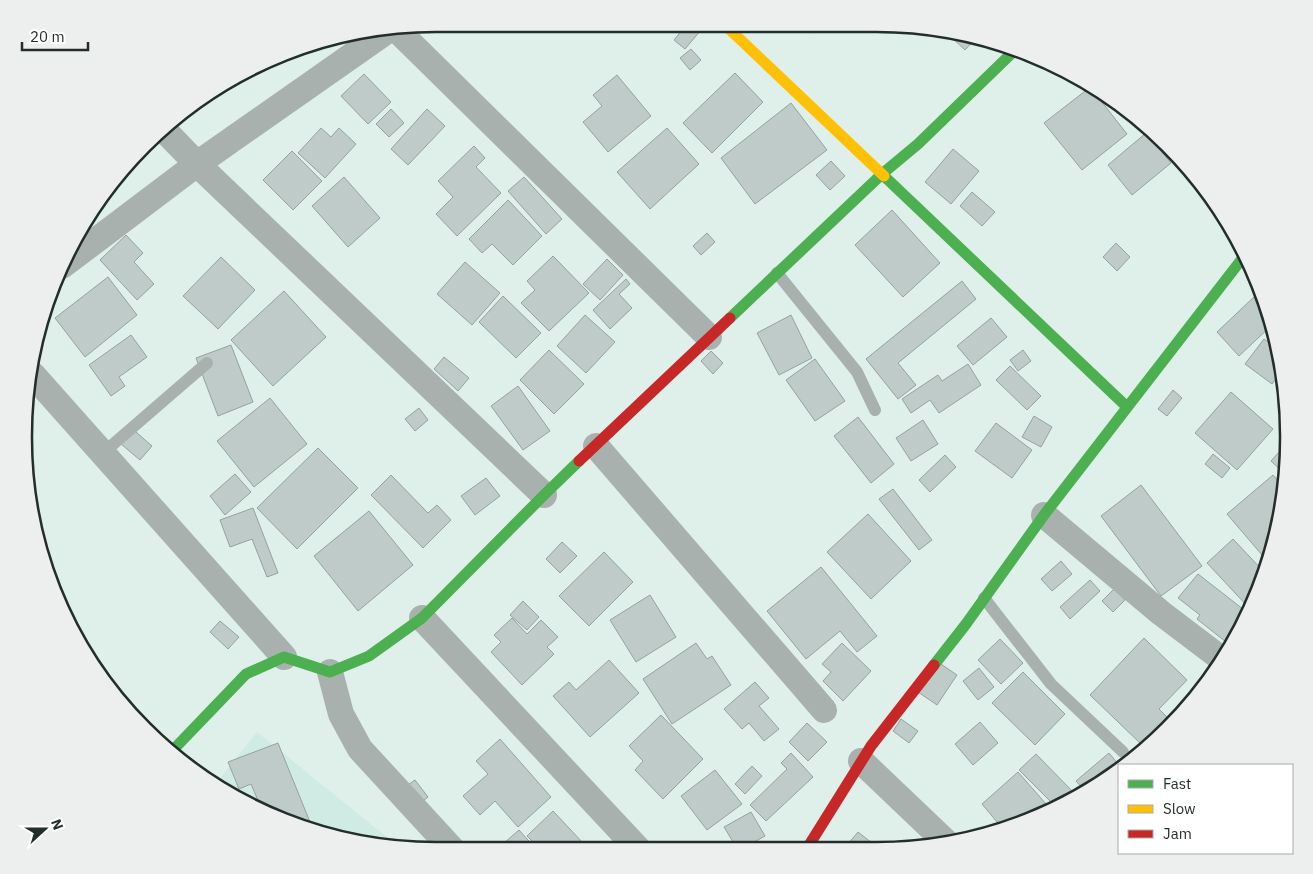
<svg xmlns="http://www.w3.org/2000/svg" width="1313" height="874" font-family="'IBM Plex Sans',sans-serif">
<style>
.built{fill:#cfebe3}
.building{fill:#becbc8;stroke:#95a2a0}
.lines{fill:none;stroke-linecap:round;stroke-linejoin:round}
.lane{stroke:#a9b1ae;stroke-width:12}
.street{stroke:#a9b1ae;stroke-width:26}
.fast{stroke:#4caf50;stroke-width:11}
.slow{stroke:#ffc107;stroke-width:11}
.jam{stroke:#c62828;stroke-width:11}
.rim{fill:none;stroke:#232e2a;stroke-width:2.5}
</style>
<rect width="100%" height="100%" fill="#dfefea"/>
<path class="built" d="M257,732L399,847L357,842L254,808L218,781Z"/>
<path class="building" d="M687,24H706L685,49L674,40Z
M804,24H823L814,33Z
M830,24H844L837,31Z
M951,31L956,32L976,38L965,50L948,34Z
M691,49L701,60L690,70L680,58Z
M735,73L763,102L712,153L683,123Z
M364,74L391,102L368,124L341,96Z
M617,75L651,116L608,152L583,122L602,106L593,95Z
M1089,88L1094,92L1127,134L1082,170L1044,123Z
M791,103L827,150L755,204L721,158Z
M391,109L404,123L389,137L376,124Z
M427,109L445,126L408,165L391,149Z
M321,128L331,137L339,128L356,144L325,178L298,153Z
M667,128L699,164L650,209L617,172Z
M1146,133L1171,163L1132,195L1108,165Z
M474,146L485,158L476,167L501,193L457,236L436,214L453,197L438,181Z
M953,149L979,171L951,204L925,182Z
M292,151L322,181L293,210L263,180Z
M831,161L845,176L830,190L816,175Z
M344,177L380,218L348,247L312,206Z
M524,177L562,219L546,234L508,191Z
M972,192L995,212L982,226L960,206Z
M508,200L542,236L513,265L492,244L482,253L469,239Z
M892,210L940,263L903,297L855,245Z
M707,233L715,242L701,255L693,246Z
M126,235L143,253L134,262L154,284L137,300L100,260Z
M1116,243L1130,257L1117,271L1103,257Z
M553,256L589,293L549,331L521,303L535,290L527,281Z
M221,257L255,290L218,329L183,296Z
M607,259L623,275L600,300L583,284Z
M465,262L500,293L472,325L437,294Z
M108,277L137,315L85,357L55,318Z
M626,279L630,284L619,294L632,308L610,329L593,310Z
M962,281L976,299L898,363L916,385L898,399L866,359Z
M284,291L326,337L273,386L231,340Z
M1256,295L1266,307L1272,325L1239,356L1217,332Z
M503,296L541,333L516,358L479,322Z
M585,315L615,342L586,373L557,346Z
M791,315L812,358L779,375L757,333Z
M991,318L1007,337L973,365L957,346Z
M131,335L147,357L119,377L125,386L111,396L89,365Z
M1264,339L1279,350L1281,356L1283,370L1272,384L1245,364Z
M231,345L253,402L218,416L196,358Z
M549,350L584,384L554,414L520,380Z
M1023,350L1031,361L1018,371L1010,360Z
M711,351L723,363L713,374L701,361Z
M444,357L469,378L458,391L434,369Z
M815,359L845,401L815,421L786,380Z
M968,364L981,385L939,413L930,400L911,413L902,399L938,375L942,381Z
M1010,366L1041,396L1027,410L996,380Z
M518,386L550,431L523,450L491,406Z
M1173,390L1182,398L1167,416L1158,409Z
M1231,392L1273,429L1237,470L1195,433Z
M270,398L307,444L254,487L217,441Z
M419,408L428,420L415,431L405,419Z
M1034,416L1052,427L1041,447L1022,437Z
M858,417L894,464L871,483L834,436Z
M923,420L938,444L911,461L896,438Z
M996,423L1032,450L1012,478L975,451Z
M128,425L152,446L140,460L115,439Z
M1289,441L1286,475L1271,461Z
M318,448L358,488L297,549L257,508Z
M1213,454L1230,468L1222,478L1205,464Z
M945,455L956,467L930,492L919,480Z
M235,474L251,492L225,515L210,496Z
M391,475L428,513L437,505L451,520L423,548L371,495Z
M1273,475L1284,488L1281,517L1268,562L1227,514Z
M486,478L500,496L475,515L461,496Z
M1141,485L1202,566L1161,596L1101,516Z
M893,489L932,540L919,550L879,499Z
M253,508L278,573L267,577L252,539L230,547L220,520Z
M369,511L413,565L358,611L314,556Z
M868,514L911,561L871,599L827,552Z
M1233,539L1265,573L1258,595L1250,609L1207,563Z
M562,542L577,556L560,573L546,559Z
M604,552L633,582L589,626L559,596Z
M1061,561L1072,574L1052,591L1041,579Z
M821,567L877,636L857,652L840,631L806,659L767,611Z
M1198,574L1248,613L1231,646L1197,619L1200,615L1178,598Z
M1090,580L1100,591L1070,619L1060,607Z
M1114,589L1125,600L1113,612L1102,601Z
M650,595L676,637L636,662L610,620Z
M523,601L539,617L527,630L510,615Z
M512,618L527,634L541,620L558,637L547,647L554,654L522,685L491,652L501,642L494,635Z
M220,621L239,637L228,649L210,632Z
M1144,638L1187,680L1159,709L1167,717L1141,744L1090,695Z
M1000,639L1023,663L1001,684L978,660Z
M696,643L707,659L712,656L731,685L672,724L643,679Z
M842,643L871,671L843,701L823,681L831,672L822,664Z
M609,660L639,693L590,737L553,696L569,682L576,690Z
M938,662L957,675L937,705L918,692Z
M979,668L994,687L978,700L963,681Z
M1023,672L1065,714L1035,745L992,703Z
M755,682L769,698L759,706L779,729L764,741L749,723L742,729L724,709Z
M1197,683L1203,687L1190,702L1186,699Z
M1177,710L1181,713L1168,729L1157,738Z
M661,715L703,759L663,799L635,770L643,761L629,746Z
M901,719L918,731L909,743L893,731Z
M980,722L998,743L973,765L955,744Z
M807,723L827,742L808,761L789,742Z
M500,739L551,797L518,827L495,801L480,815L463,796L488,774L476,761Z
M278,743L312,827L262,810L251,784L239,789L228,762Z
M791,753L813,777L766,821L750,805L787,769L781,763Z
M1109,753L1119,765V767L1101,783L1085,791L1076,781Z
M1036,754L1077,796L1056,807L1019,770Z
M752,766L762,776L745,794L735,784Z
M715,770L742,804L707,830L681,796Z
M1018,772L1047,805L1030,820L1002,828L982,804Z
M415,780L428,797L419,804L405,787Z
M553,811L583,843L575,850H541L527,836Z
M751,812L765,836L740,850H738L724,827Z
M519,830L537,850H496Z
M858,832L881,850H843Z"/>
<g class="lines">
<path class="lane" d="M777,273L857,372L875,410
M103,453L207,363
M984,598L1051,684L1123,752"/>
<path class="street" d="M397,30L709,337
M166,132L197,164L544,495
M62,266L197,164L384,33
M33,375L284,657
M596,446L824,710
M1044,515L1161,613L1223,660
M422,618L639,850
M330,672L341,714L360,749L453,850
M861,761L947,843"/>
<path class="fast" d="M884,176L1127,407
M730,318L882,174L918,144L1014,51
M934,665L966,624L1044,515L1245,255
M173,750L246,674L284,657L330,672L369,656L422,618L544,495L579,461"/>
<path class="slow" d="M724,24L884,176"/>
<path class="jam" d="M579,461L730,318
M806,850L871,746L934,665"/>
</g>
<path d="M0 0H1313V874H0ZM436 32H876A404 404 0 0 1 1280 436V438A404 404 0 0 1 876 842H436A404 404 0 0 1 32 438V436A404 404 0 0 1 436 32Z" fill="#edeeee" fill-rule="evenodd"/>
<path class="rim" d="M436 32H876A404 404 0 0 1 1280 436V438A404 404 0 0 1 876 842H436A404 404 0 0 1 32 438V436A404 404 0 0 1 436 32Z"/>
<rect x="1118" y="764" width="175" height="90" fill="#ffffff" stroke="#a7abaa"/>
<rect x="1128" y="780" width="25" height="8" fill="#4caf50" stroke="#a7abaa"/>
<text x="1163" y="789" font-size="15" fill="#232e2a">Fast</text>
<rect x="1128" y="805" width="25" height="8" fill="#ffc107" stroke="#a7abaa"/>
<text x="1163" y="814" font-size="15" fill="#232e2a">Slow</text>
<rect x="1128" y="830" width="25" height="8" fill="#c62828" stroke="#a7abaa"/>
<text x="1163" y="839" font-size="15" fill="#232e2a">Jam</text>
<g transform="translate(45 829) rotate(69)" stroke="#ffffff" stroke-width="4" paint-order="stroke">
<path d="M0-4L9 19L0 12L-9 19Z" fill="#232e2a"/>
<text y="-8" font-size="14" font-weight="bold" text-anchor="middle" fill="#232e2a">N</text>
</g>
<path d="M22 42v8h66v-8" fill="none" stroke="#232e2a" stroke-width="2.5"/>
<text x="30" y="42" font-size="15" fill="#232e2a" stroke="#ffffff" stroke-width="4" paint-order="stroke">20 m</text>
</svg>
